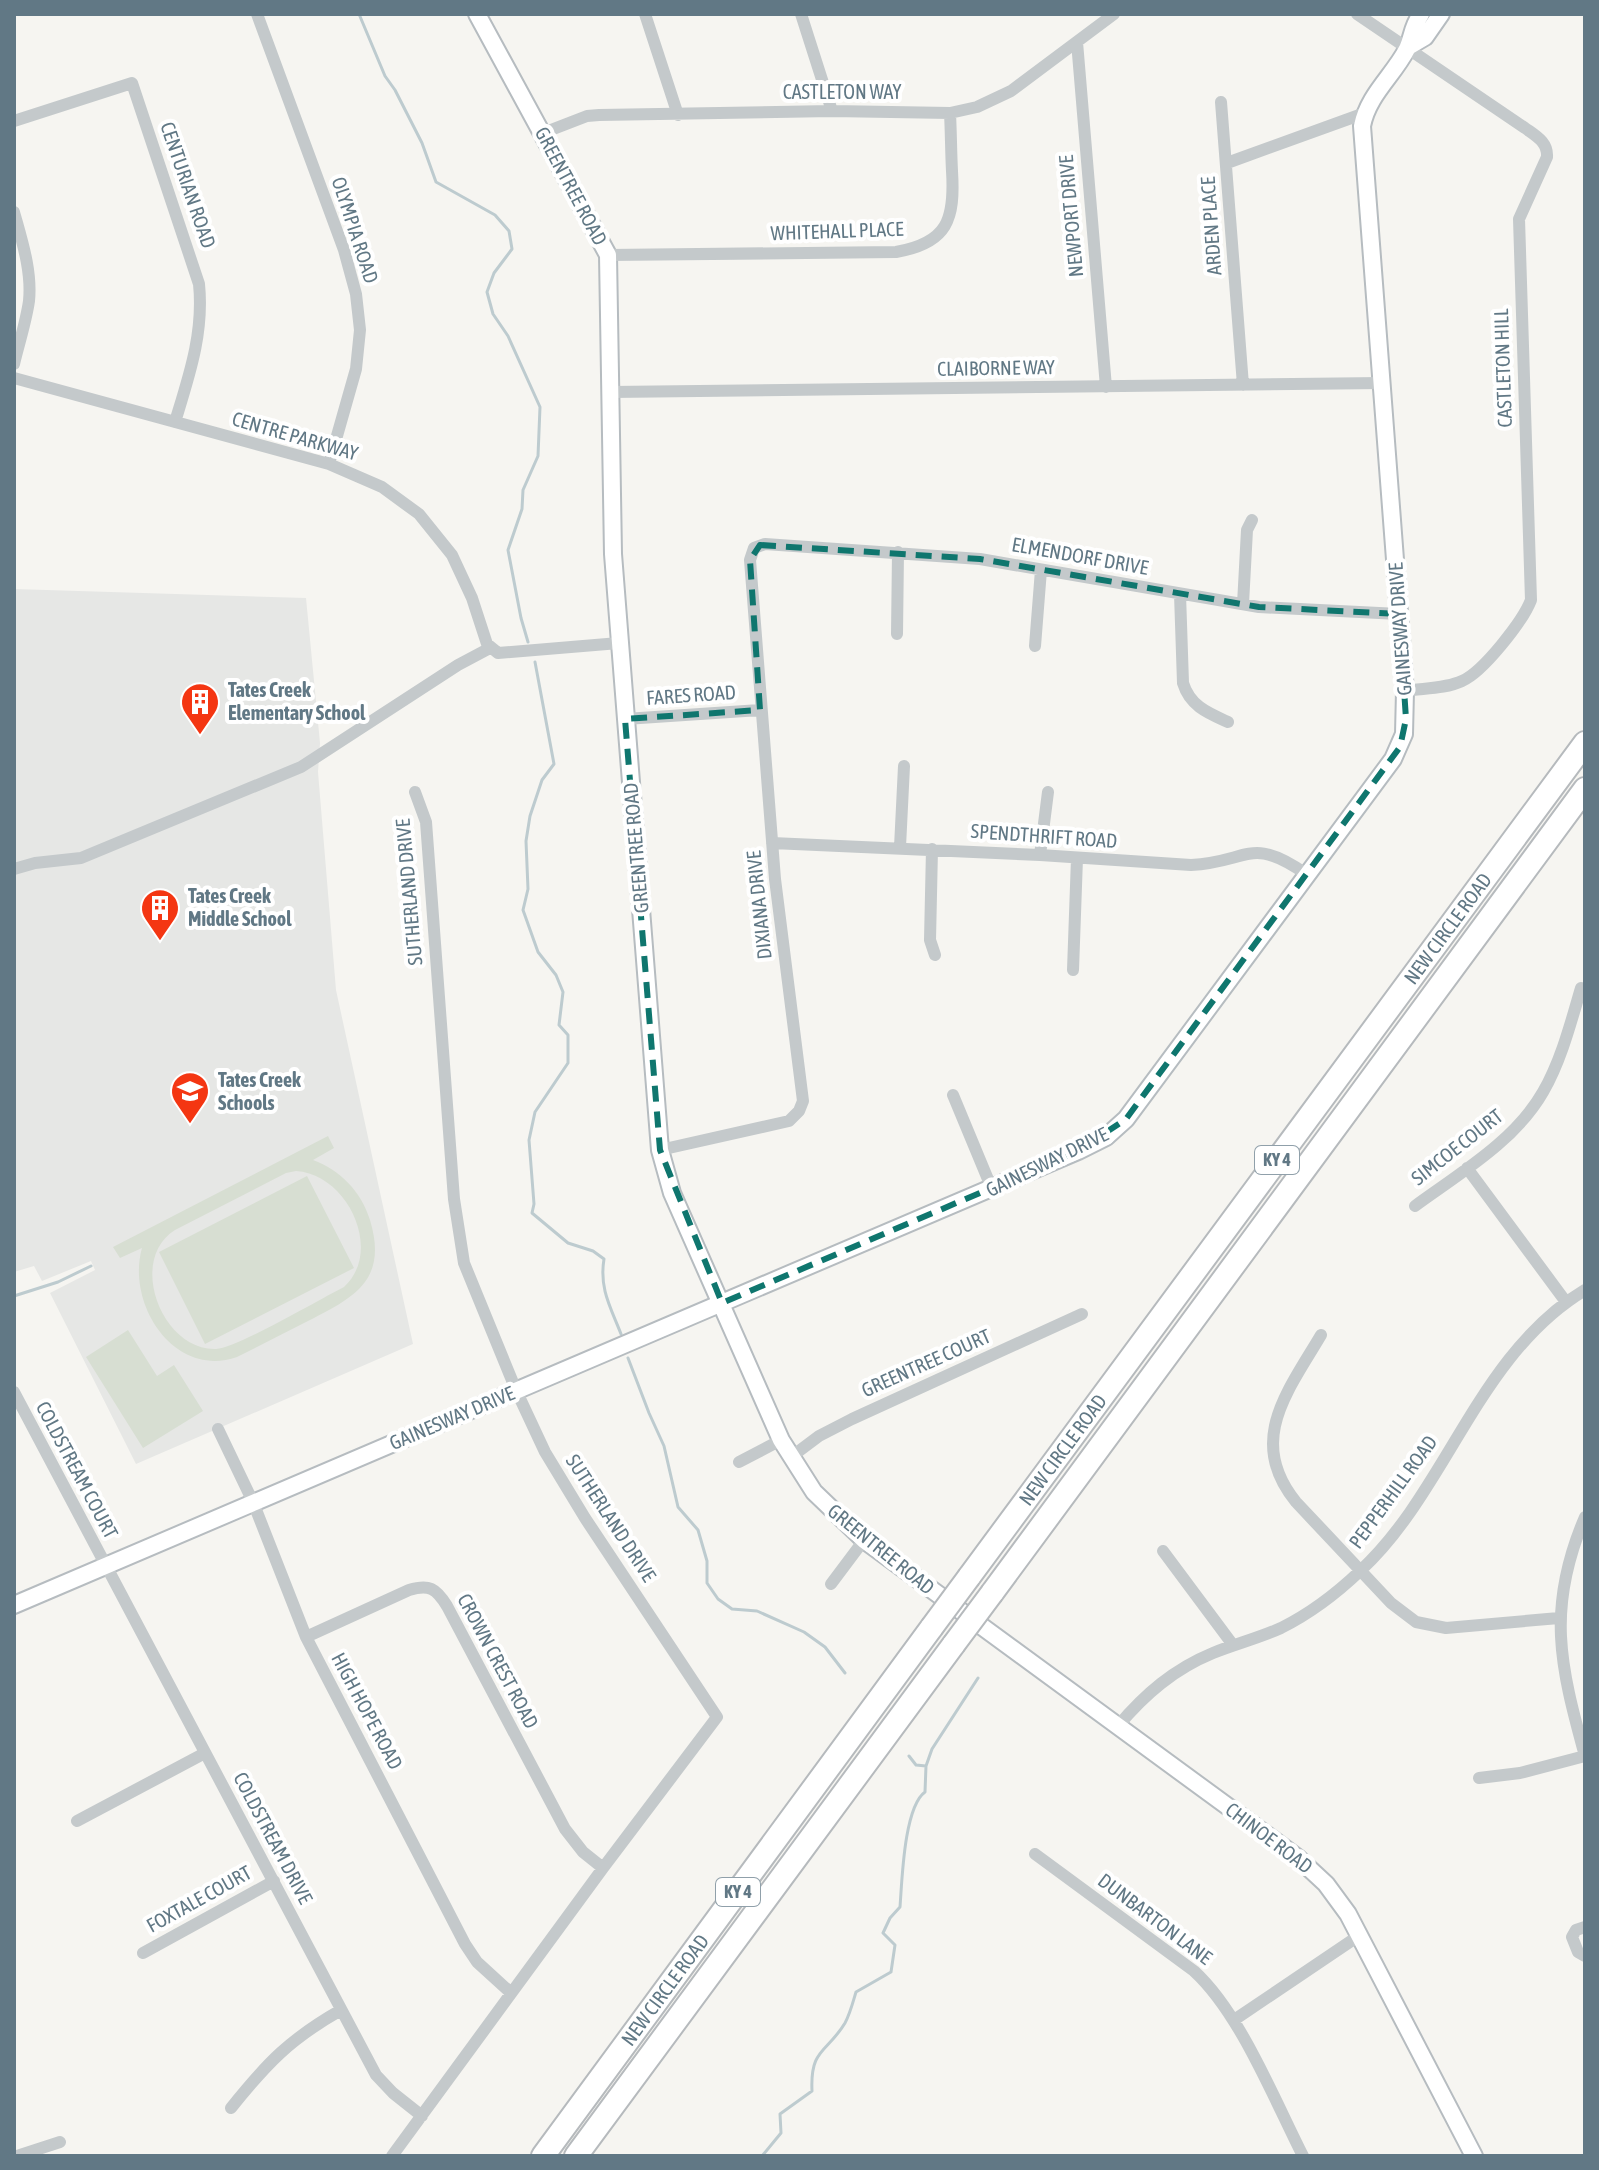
<svg xmlns="http://www.w3.org/2000/svg" width="1599" height="2170" font-family="'Asap Condensed',sans-serif">
<style>
.built{fill:#e6e7e5}
.green{fill:#d7ded2;fill-rule:evenodd}
.lines{fill:none;stroke-linecap:round;stroke-linejoin:round}
.stream{stroke:#bdcbcf;stroke-width:3}
.secondary-casing{stroke:#b6bcc0;stroke-width:20}
.highway-casing{stroke:#b6babd;stroke-width:26}
.street{stroke:#c4c9cb;stroke-width:12}
.secondary{stroke:#fff;stroke-width:16}
.highway{stroke:#fff;stroke-width:22}
.highway-bridge-casing{stroke:#b6babd;stroke-width:26;stroke-linecap:butt}
.highway-bridge{stroke:#fff;stroke-width:22}
.marked{fill:none;stroke:#0f766e;stroke-width:6;stroke-dasharray:16 10;stroke-linejoin:round}
.labels{text-anchor:middle;stroke-width:8;stroke-linejoin:round;paint-order:stroke}
.shield{fill:#fff;stroke:#90a0aa;stroke-width:2}
.shield-label{font-size:18px;font-weight:bold;fill:#617885}
.street-label{font-size:20px;fill:#617885;stroke:#fff}
.poi-label{font-size:20px;font-weight:bold;fill:#617885;stroke:#fff;text-anchor:start}
</style>
<rect width="100%" height="100%" fill="#f6f5f1"/>
<path class="built" d="M14,589L306,598L320,743L318,772L336,990L413,1344L136,1464L50,1293L95,1270L91,1261L42,1281L34,1266L14,1272Z"/>
<path class="green" d="M328,1136L334,1148L313,1160C340,1170 361,1191 370,1220C388,1280 355,1297 308,1321C284,1333 261,1345 237,1357C174,1379 126,1304 142,1248L120,1258L113,1247ZM296,1171C347,1174 384,1250 344,1287C320,1299 237,1348 216,1349C162,1351 127,1260 175,1230L286,1173Z
M307,1176L354,1268L205,1344L159,1252Z
M128,1330L157,1376L174,1365L203,1411L143,1448L86,1357Z"/>
<g class="lines">
<path class="stream" d="M359,14L385,76L395,90L422,143L436,182L495,215L509,231L512,249L494,273L487,292L493,314L508,336L540,407L538,456L523,490L522,509L508,550L521,618L528,642
M535,662L554,764L542,780L530,816L526,841L528,889L523,910L538,952L556,975L563,992L559,1025L568,1035V1063L535,1112L529,1140L534,1204L532,1213L568,1243L593,1251L604,1259C599,1289 611,1308 621,1334
M14,1296L58,1282L91,1266
M628,1358L649,1413L664,1446L678,1507L698,1530L707,1561V1583L718,1599L732,1609L757,1611L804,1632L825,1647L845,1673
M926,1766L932,1749L978,1678
M762,2156L781,2133L780,2114L812,2091C810,2048 827,2053 845,2023C850,2014 853,2002 856,1992L891,1972L895,1945L883,1933L890,1918L900,1907C902,1881 904,1807 925,1792L926,1766L916,1765L909,1756"/>
<defs>
<path id="secondary" d="M477,14L608,255L613,554L660,1150L672,1193L781,1440L814,1492L864,1540L1298,1858L1326,1884L1348,1914L1474,2156
M1408,47L1425,37L1441,14
M14,1605L1078,1151L1106,1137L1126,1119L1393,759L1404,734L1405,691L1362,126C1368,95 1393,76 1407,49C1413,36 1411,29 1421,14"/>
<g id="highway">
<path id="s1" d="M969,1577L1585,743"/>
<path d="M992,1593L1585,789"/>
<path id="s2" d="M543,2156L932,1627"/>
<path d="M576,2156L954,1644"/>
</g>
</defs>
<use href="#secondary" class="secondary-casing"/>
<use href="#highway" class="highway-casing"/>
<path class="street" d="M257,14L344,250L356,294L360,330L356,369L329,464
M645,14L678,115
M801,14L832,111
M1357,14L1525,128C1536,136 1548,142 1547,157L1519,219L1531,600C1523,621 1483,672 1462,681C1445,689 1423,688 1405,691
M1077,42L1106,387
M1221,102L1243,385
M14,121L132,83L199,284C204,333 189,376 175,422
M543,133L587,116L599,115L832,111L950,113L977,107L1011,91L1114,14
M1227,163L1365,113
M14,212C22,241 32,271 29,301C26,322 19,343 14,364
M608,255L896,252C948,243 955,219 952,171C951,152 951,132 950,113
M14,378L329,464L382,487L419,514L452,555L472,598L487,644L498,653L619,643
M611,392L1382,383
M1180,594L1183,683C1190,706 1208,713 1228,722
M1243,604L1247,530L1252,520
M897,634L898,552
M1035,646L1041,570
M625,719L760,710
M772,843L1040,855L1191,865C1249,862 1250,835 1306,874
M900,847L904,766
M932,849L930,940L935,955
M1040,855L1048,792
M14,869L35,863L81,858L301,767L458,665L490,648
M1073,970L1077,858
M953,1095L992,1189
M660,1150L789,1121L799,1111L803,1101L775,879L750,560L754,548L765,544L980,559L1259,607L1399,614
M1467,1168L1566,1302
M1415,1206C1460,1173 1515,1141 1543,1092C1561,1061 1571,1022 1581,988
M1321,1335C1288,1391 1246,1441 1296,1502L1391,1603L1416,1622L1446,1628L1559,1618
M14,1392L376,2075L393,2093L422,2116
M218,1429L253,1502L306,1637L465,1944L477,1962L510,1992
M791,1457L819,1436L852,1419L1082,1314
M739,1462L781,1440
M1163,1551L1233,1645
M831,1584L864,1540
M306,1637L409,1590C429,1584 436,1588 447,1606L565,1829L583,1852L603,1868
M1118,1726C1145,1694 1174,1669 1213,1653C1235,1644 1259,1638 1281,1628C1309,1614 1337,1593 1360,1571C1447,1491 1478,1354 1585,1290
M1585,1756C1560,1665 1546,1608 1585,1517
M1479,1778L1520,1773L1585,1756
M77,1821L205,1753
M1035,1854L1194,1971C1240,2013 1274,2099 1303,2156
M1585,1927L1576,1930L1572,1937L1578,1952L1585,1956
M143,1953L274,1881
M1234,2020L1360,1935
M231,2108C267,2063 290,2039 341,2010
M17,2156L60,2142
M392,2156L603,1868L717,1717L585,1518L545,1452L516,1390L464,1263L454,1199L426,822L415,792"/>
<use href="#secondary" class="secondary"/>
<use href="#highway" class="highway"/>
<defs>
<path id="highway-bridge" d="M932,1627L969,1577
M954,1644L992,1593"/>
</defs>
<use href="#highway-bridge" class="highway-bridge-casing"/>
<use href="#highway-bridge" class="highway-bridge"/>
</g>
<path class="marked" d="M760,545L980,559L1259,607L1399,614L1406,719L1400,747L1126,1119L1078,1151L722,1303L660,1150L625,719L760,710L750,560Z"/>
<defs>
<symbol id="building-pin" viewBox="-11 -11 22 30"><path d="M0 17L-7.5 6A9.5 9.5 0 1 1 7.5 6Z" fill="#f43612" stroke="#fff"/><path d="M-4-6H4V6H1V3H-1V6H-4ZM-2.5-4.3h1.7v1.8h-1.7ZM.8-4.3h1.7v1.8H.8ZM-2.5-1h1.7V.8h-1.7ZM.8-1h1.7V.8H.8Z" fill="#fff"/></symbol>
<symbol id="school-pin" viewBox="-11 -11 22 30"><path d="M0 17L-7.5 6A9.5 9.5 0 1 1 7.5 6Z" fill="#f43612" stroke="#fff"/><path d="M0-5L7-2L0 1L-7-2ZM-4 1L0 2.5L4 1V4Q0 6-4 4Z" fill="#fff"/></symbol>
</defs>
<g fill-rule="evenodd">
<use href="#building-pin" x="178" y="680" width="44" height="60"/>
<use href="#building-pin" x="138" y="886" width="44" height="60"/>
<use href="#school-pin" x="168" y="1069" width="44" height="60"/>
</g>
<g class="labels">
<g class="shield">
<rect x="1255" y="1146" width="44" height="28" rx="6"/>
<rect x="716" y="1878" width="44" height="28" rx="6"/>
</g>
<g class="shield-label">
<text x="1277" y="1166">KY 4</text>
<text x="738" y="1898">KY 4</text>
</g>
<g class="street-label">
<text x="842" y="99">CASTLETON WAY</text>
<text transform="translate(188 185) rotate(71)" y="7">CENTURIAN ROAD</text>
<text transform="translate(571 186) rotate(62)" y="7">GREENTREE ROAD</text>
<text transform="translate(1071 216) rotate(-95)" y="7">NEWPORT DRIVE</text>
<text transform="translate(1211 226) rotate(-94)" y="7">ARDEN PLACE</text>
<text transform="translate(355 230) rotate(72)" y="7">OLYMPIA ROAD</text>
<text transform="translate(837 231) rotate(-2)" y="7">WHITEHALL PLACE</text>
<text transform="translate(996 368) rotate(-1)" y="7">CLAIBORNE WAY</text>
<text transform="translate(1503 368) rotate(-92)" y="7">CASTLETON HILL</text>
<text transform="translate(295 436) rotate(16)" y="7">CENTRE PARKWAY</text>
<text transform="translate(1080 556) rotate(10)" y="7">ELMENDORF DRIVE</text>
<text transform="translate(1400 629) rotate(-94)" y="7">GAINESWAY DRIVE</text>
<text transform="translate(691 695) rotate(-4)" y="7">FARES ROAD</text>
<text transform="translate(1044 836) rotate(4)" y="7">SPENDTHRIFT ROAD</text>
<text transform="translate(636 848) rotate(-95)" y="7">GREENTREE ROAD</text>
<text transform="translate(409 892) rotate(-95)" y="7">SUTHERLAND DRIVE</text>
<text transform="translate(759 905) rotate(-96)" y="7">DIXIANA DRIVE</text>
<text dy="7" stroke="none"><textPath href="#s1" startOffset="806">NEW CIRCLE ROAD</textPath></text>
<text transform="translate(1457 1147) rotate(-38)" y="7">SIMCOE COURT</text>
<text transform="translate(1047 1162) rotate(-26)" y="7">GAINESWAY DRIVE</text>
<text transform="translate(926 1363) rotate(-24)" y="7">GREENTREE COURT</text>
<text transform="translate(452 1418) rotate(-23)" y="7">GAINESWAY DRIVE</text>
<text dy="7" stroke="none"><textPath href="#s1" startOffset="158">NEW CIRCLE ROAD</textPath></text>
<text transform="translate(77 1470) rotate(62)" y="7">COLDSTREAM COURT</text>
<text transform="translate(1393 1492) rotate(-54)" y="7">PEPPERHILL ROAD</text>
<text transform="translate(611 1518) rotate(57)" y="7">SUTHERLAND DRIVE</text>
<text transform="translate(881 1549) rotate(39)" y="7">GREENTREE ROAD</text>
<text transform="translate(498 1661) rotate(62)" y="7">CROWN CREST ROAD</text>
<text transform="translate(367 1711) rotate(62)" y="7">HIGH HOPE ROAD</text>
<text transform="translate(273 1838) rotate(62)" y="7">COLDSTREAM DRIVE</text>
<text transform="translate(1269 1838) rotate(37)" y="7">CHINOE ROAD</text>
<text transform="translate(199 1899) rotate(-29)" y="7">FOXTALE COURT</text>
<text transform="translate(1155 1919) rotate(37)" y="7">DUNBARTON LANE</text>
<text dy="7" stroke="none"><textPath href="#s2" startOffset="206">NEW CIRCLE ROAD</textPath></text>
</g>
<g class="poi-label">
<text x="228" y="697">Tates Creek<tspan x="228" dy="23">Elementary School</tspan></text>
<text x="188" y="903">Tates Creek<tspan x="188" dy="23">Middle School</tspan></text>
<text x="218" y="1087">Tates Creek<tspan x="218" dy="23">Schools</tspan></text>
</g>
</g>
<rect width="1599" height="2170" fill="none" stroke="#617885" stroke-width="32"/>
</svg>
